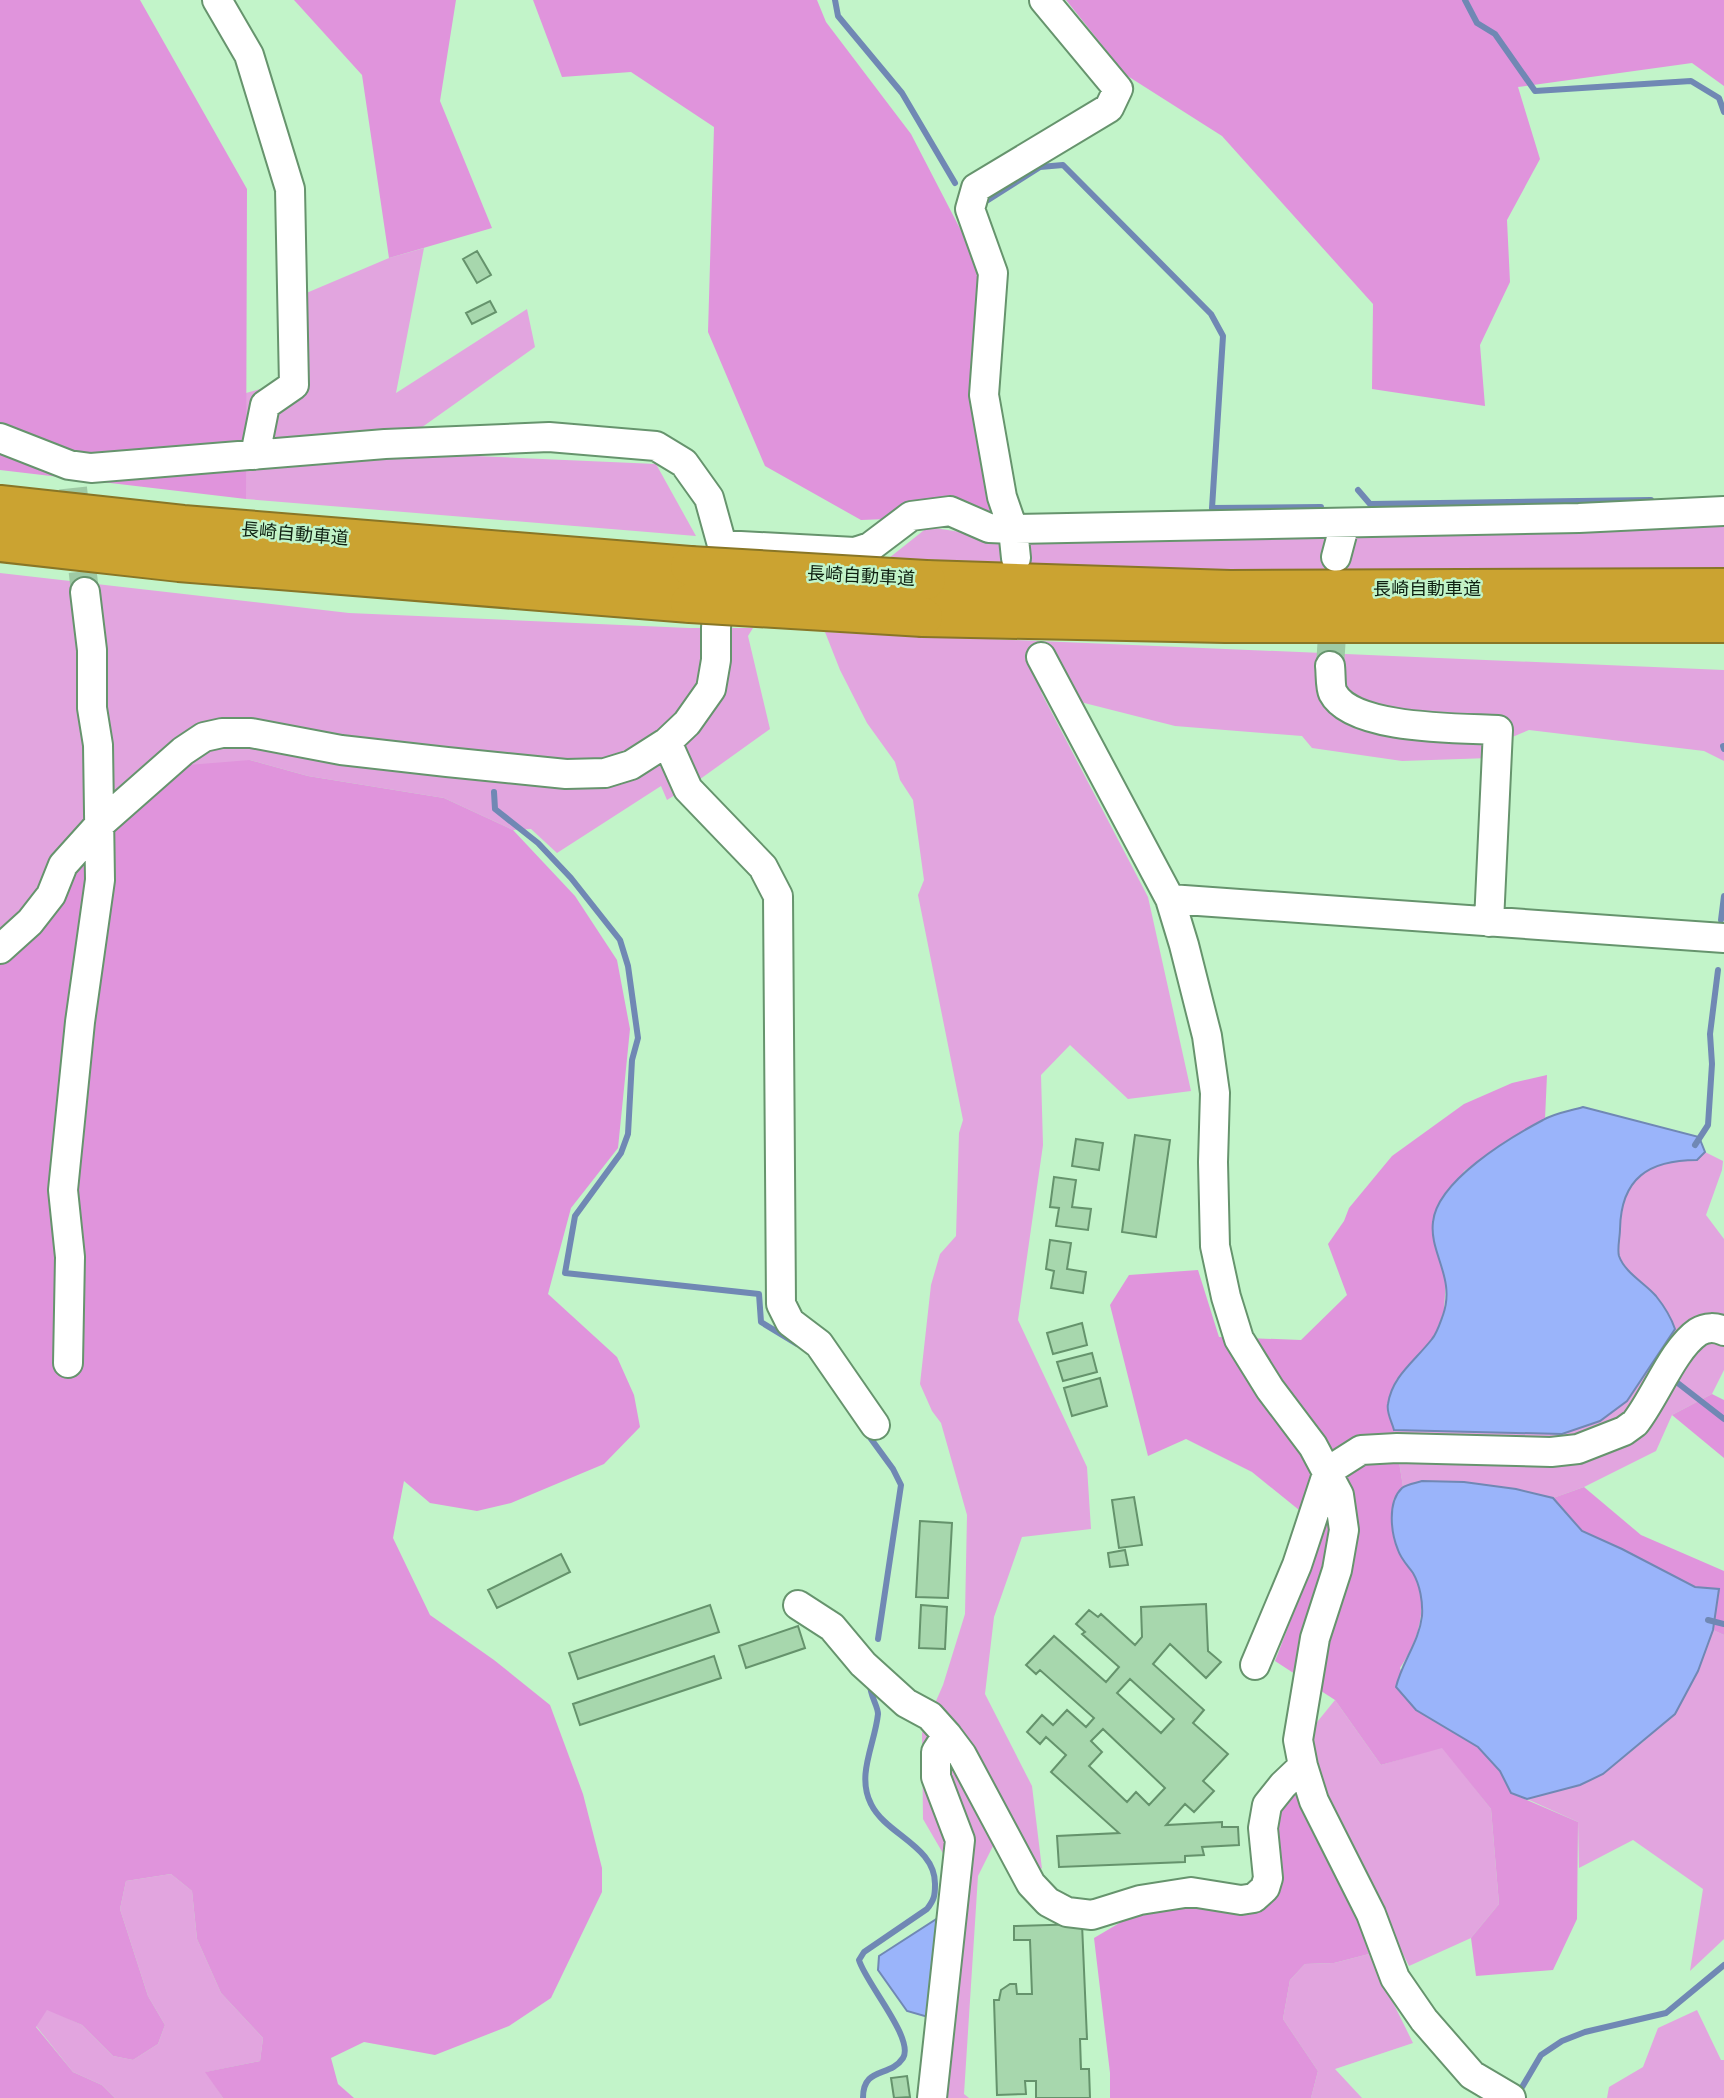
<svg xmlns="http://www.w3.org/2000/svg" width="1724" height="2098" font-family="Signika,'Noto Sans JP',sans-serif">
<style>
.green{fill:#e2a5df}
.forest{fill:#e094dc}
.water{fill:#9ab4fa;stroke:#7088b4;stroke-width:2}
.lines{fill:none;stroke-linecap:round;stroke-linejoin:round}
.stream{stroke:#7088b4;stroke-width:6}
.building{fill:#a7d7ad;stroke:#65936c;stroke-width:2;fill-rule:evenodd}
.minor-tunnel{stroke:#9ecaa4;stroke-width:28;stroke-dasharray:28 14;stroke-linecap:butt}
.minor-casing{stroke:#66946d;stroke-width:32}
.highway-casing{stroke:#897626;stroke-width:42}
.minor{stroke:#fff;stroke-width:28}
.highway{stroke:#cba331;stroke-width:38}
.highway-bridge-casing{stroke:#897626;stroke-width:42;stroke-linecap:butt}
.highway-bridge{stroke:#cba331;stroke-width:38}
.labels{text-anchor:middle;stroke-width:5;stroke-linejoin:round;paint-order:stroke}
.street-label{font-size:18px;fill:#0f2112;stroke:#c2f4c9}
</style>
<rect width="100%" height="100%" fill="#c2f4c9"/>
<path class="green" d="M424,248L396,393L527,309L535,347L387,452L656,464L696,536L246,499V393L303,377L304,294L389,258Z
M1724,524V570L1378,576L889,558L928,527L1019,541Z
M0,573L349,613L689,628H753L748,636L770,729L696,782L667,800L661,786L557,853L531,829L513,830L444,798L308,776L250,760L0,959Z
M825,632L1724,670V761L1704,751L1529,730L1510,738L1490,758L1402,761L1312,748L1302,736L1175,726L1041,692L1148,897L1191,1091L1128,1099L1070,1045L1041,1075L1043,1145L1018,1320L1087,1467L1091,1529L1022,1537L994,1617L985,1694L1032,1786L1042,1869L999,1834L978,1876L964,2094L969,2098H932L948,1862L923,1819L922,1733L943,1685L965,1614L967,1515L941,1423L932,1411L920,1384L931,1285L940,1254L956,1236L959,1133L963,1120L918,895L924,880L913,800L900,780L895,762L867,723L840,670Z
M1705,1152L1723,1161L1722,1170L1706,1215L1724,1239V1370L1712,1394L1672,1415L1656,1451L1584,1487L1553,1498L1516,1489L1464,1482L1422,1481L1403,1487L1394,1430L1562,1434L1600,1421L1626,1401L1675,1329C1671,1317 1664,1306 1656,1296C1645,1283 1625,1273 1619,1256C1617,1249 1620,1237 1620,1229C1621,1178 1649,1160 1697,1160Z
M1713,1630L1724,1635V1939L1690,1971L1703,1889L1633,1840L1579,1868L1578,1822L1527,1799L1580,1785L1603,1774L1644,1741L1675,1713L1698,1671Z
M1335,1700L1381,1765L1442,1747L1491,1809L1499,1904L1471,1938L1409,1966L1321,1792L1309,1732Z
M171,1874L192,1891L197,1939L221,1993L263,2038L260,2061L206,2072L223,2098H115L102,2085L73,2072L36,2026L47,2009L82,2025L113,2056L133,2060L158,2044L165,2025L148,1996L120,1909L126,1881Z
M1369,1954L1413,2043L1335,2069L1362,2098H1311L1318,2071L1283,2019L1290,1980L1305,1964L1334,1963Z
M1697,2010L1721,2060H1724V2098H1607L1609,2087L1643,2067L1658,2028Z"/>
<path class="forest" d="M0,0H140L247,189L246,499L0,470Z
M294,0H456L440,101L492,228L389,258L362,75Z
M533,0H817L826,22L911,134L983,273L969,398L994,515L861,520L765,466L708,332L714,127L631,72L562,77Z
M1066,0H1724V86L1692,63L1518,87L1540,159L1507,220L1510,282L1480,345L1485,406L1372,389L1373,304L1222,136L1126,75Z
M250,760L308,776L444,798L513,830L575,896L617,960L630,1029L618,1148L571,1208L548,1294L617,1357L634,1395L640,1427L604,1464L511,1503L477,1511L430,1503L404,1481L393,1538L430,1615L494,1660L550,1705L583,1794L602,1868V1892L551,1998L509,2026L435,2055L364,2042L331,2058L338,2084L354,2098H223L205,2072L260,2061L263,2038L221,1993L197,1939L192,1891L171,1874L126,1881L120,1909L148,1996L165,2025L158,2044L133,2060L113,2056L82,2025L47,2010L36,2027L73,2072L102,2085L115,2098H0V959L86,847L188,765Z
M1547,1075L1545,1119L1464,1171L1436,1247L1446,1278L1444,1311L1434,1337L1396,1380L1387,1407L1394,1430L1403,1487L1393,1500C1394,1516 1394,1534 1398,1549C1400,1559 1410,1567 1415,1576C1429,1608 1418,1641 1400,1668L1416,1710L1478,1747L1500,1771L1511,1793L1578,1822L1577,1919L1553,1970L1476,1976L1471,1938L1499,1904L1491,1809L1442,1748L1381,1765L1335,1700L1275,1661L1325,1531L1252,1472L1186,1439L1148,1456L1110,1305L1129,1275L1198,1270L1219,1337L1301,1340L1347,1295L1328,1244L1344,1221L1349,1208L1392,1156L1464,1104L1512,1083Z
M1712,1394L1724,1400V1458L1672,1415Z
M1584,1487L1641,1535L1724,1571V1635L1713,1630L1719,1589L1695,1587L1622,1549L1582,1531L1553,1498Z
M1295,1790L1309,1824L1326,1847L1355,1909L1369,1954L1334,1963L1305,1964L1290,1980L1283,2019L1318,2071L1311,2098H1110V2073L1094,1938L1133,1915L1203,1905L1256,1911L1275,1809Z"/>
<path class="water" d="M1583,1107L1699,1137L1705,1152L1697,1160C1649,1160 1621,1178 1620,1229C1620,1237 1617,1249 1619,1256C1625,1273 1645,1283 1656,1296C1664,1306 1671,1317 1675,1329L1627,1401L1600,1421L1562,1434L1394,1430C1392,1422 1386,1412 1388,1404C1392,1376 1415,1361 1432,1339C1437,1333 1440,1323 1443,1315C1456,1278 1429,1253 1433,1222C1437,1181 1509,1138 1543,1120C1555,1113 1570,1111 1583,1107Z
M1422,1481L1464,1482L1516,1489L1553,1498L1582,1531L1622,1549L1695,1587L1719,1589L1713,1630L1698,1671L1675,1714L1603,1774L1580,1785L1527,1799L1511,1793L1500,1771L1478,1747L1416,1710L1396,1687C1402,1662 1419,1642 1422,1616C1423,1602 1420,1585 1413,1573C1408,1566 1401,1559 1398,1550C1391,1533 1387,1502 1402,1488C1407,1484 1416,1483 1422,1481Z
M938,1918L928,2017L907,2011L878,1970L879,1956Z"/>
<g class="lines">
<path class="stream" d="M835,0L838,16L902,93L955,183
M1465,0L1477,23L1495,34L1535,91L1691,81L1719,98L1724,112
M988,200L1040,167L1063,165L1211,314L1223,336L1212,508L1321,507
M1358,490L1370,504L1651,500
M1723,746L1724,749
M494,792L495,809L538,843L571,878L620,940L628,966L638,1038L632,1060L628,1134L621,1153L575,1216L565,1273L759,1294L761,1322L797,1344
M1721,920L1724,896
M1695,1145L1708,1125L1712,1064L1710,1034L1718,970
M1670,1377L1724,1419
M866,1432L893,1469L901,1485L878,1639
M1708,1620L1724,1624
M1518,2094L1541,2055L1562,2041L1585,2032L1666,2013L1724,1965
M863,2098C863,2066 890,2078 903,2058C915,2039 865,1982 859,1960L864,1952L927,1909C934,1900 935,1896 935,1885C936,1846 886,1835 871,1804C856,1775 875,1744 878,1714C878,1706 870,1696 870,1684"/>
</g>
<path class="building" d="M477,251L491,275L477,283L463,259Z
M490,301L496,312L472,324L466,313Z
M1135,1135L1170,1140L1156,1237L1122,1232Z
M1076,1139L1103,1143L1099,1170L1072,1166Z
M1054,1177L1076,1180L1072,1207L1091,1209L1088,1230L1056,1226L1059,1208L1050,1207Z
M1050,1240L1071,1243L1067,1269L1086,1272L1083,1293L1051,1288L1054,1271L1046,1269Z
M1082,1323L1087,1345L1053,1354L1047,1333Z
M1092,1353L1097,1372L1063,1381L1057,1362Z
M1100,1378L1107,1406L1072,1416L1064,1388Z
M1134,1497L1142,1545L1119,1548L1112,1500Z
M920,1521L952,1523L948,1598L916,1597Z
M1125,1550L1128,1565L1110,1567L1108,1553Z
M561,1554L570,1572L497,1608L488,1590Z
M1206,1604L1208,1651L1221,1662L1206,1678L1170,1644L1153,1664L1204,1710L1193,1723L1228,1754L1203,1781L1214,1791L1194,1812L1185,1804L1166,1825L1222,1822V1827H1238L1239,1845L1202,1847L1204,1855L1185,1856V1862L1059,1867L1057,1836L1119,1833L1051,1772L1066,1755L1046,1737L1040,1744L1027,1732L1042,1715L1053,1725L1067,1710L1086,1727L1094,1718L1040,1670L1036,1674L1026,1665L1054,1636L1106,1682L1119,1667L1082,1634L1085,1632L1076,1624L1089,1610L1098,1617L1101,1614L1135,1645L1142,1637L1141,1607ZM1130,1679L1174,1719L1161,1733L1117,1693ZM1103,1729L1165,1788L1149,1805L1136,1792L1127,1802L1089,1766L1102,1752L1091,1741Z
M710,1605L719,1632L578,1679L569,1653Z
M921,1605L947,1607L945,1649L919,1648Z
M798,1626L805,1648L746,1668L739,1646Z
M714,1656L721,1678L580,1725L573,1704Z
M1082,1924L1087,2039H1080L1081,2069H1089L1090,2098H1036V2081H1025L1026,2094L997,2095L994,2000H999L1001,1990L1010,1984H1016L1017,1994H1032L1030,1940H1014V1926Z
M907,2076L910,2097L894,2098L891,2078Z"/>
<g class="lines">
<path class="minor-tunnel" d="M73,488L85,592
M1330,666L1334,605"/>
<defs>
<path id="minor" d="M217,0L249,55L290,189L294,385L265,405L255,455
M0,438L69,465L91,468L385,444L549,437L656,446L684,463L709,498L722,545L716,628V660L711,689L687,723L667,742L631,765L605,773L566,774L447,762L341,750L251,733H222L204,737L183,751L99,825L63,865L51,895L30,922L0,949
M722,545L855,552L870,547L911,516L950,511L989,528L1013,529L1579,518L1724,511
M1336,557L1345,523
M1016,558L1013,529L1002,497L984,395L993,273L970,209L976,188L1109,108L1118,89L1044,0
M1041,657L1170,899L1184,945L1207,1036L1215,1093L1213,1162L1215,1246L1226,1297L1239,1339L1270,1389L1313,1446L1339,1495L1344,1530L1337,1570L1315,1638L1298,1740L1303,1766L1314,1801L1371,1914L1395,1978L1424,2020L1472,2075L1511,2098
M1330,666C1331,674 1330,687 1333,693C1352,730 1461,728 1498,730L1489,922
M667,742L688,789L763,867L778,896L781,1304L790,1322L819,1344L875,1425
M1170,899L1724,938
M68,1363L70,1257L63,1190L80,1022L100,880L98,745L92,708V650L85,592
M798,1605L832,1627L863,1664L906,1703L930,1716L947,1735L962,1755L1031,1884L1048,1902L1067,1912L1092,1915L1140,1900L1191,1892L1241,1900L1254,1898L1265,1888L1268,1878L1263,1828L1267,1805L1283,1785L1303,1766
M1255,1665L1297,1565L1328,1471L1361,1450L1397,1448L1551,1452L1578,1449L1624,1431L1635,1423C1655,1398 1673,1349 1698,1332C1706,1327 1716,1327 1724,1331
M932,2098L960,1840L936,1777V1752L947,1735"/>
<path id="highway" d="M0,505L183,525L690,566
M0,542L179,562L690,603
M926,580L1230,590L1724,588
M923,617L1225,623H1724"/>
</defs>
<use href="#minor" class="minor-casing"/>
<use href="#highway" class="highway-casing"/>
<use href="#minor" class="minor"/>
<use href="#highway" class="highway"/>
<defs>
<path id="highway-bridge" d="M690,566L926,580
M690,603L923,617"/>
</defs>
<use href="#highway-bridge" class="highway-bridge-casing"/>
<use href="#highway-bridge" class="highway-bridge"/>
</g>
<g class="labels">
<g class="street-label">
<text transform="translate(295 534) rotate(5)" y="6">長崎自動車道</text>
<text transform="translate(861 576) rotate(3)" y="6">長崎自動車道</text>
<text x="1427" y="595">長崎自動車道</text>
</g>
</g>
</svg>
